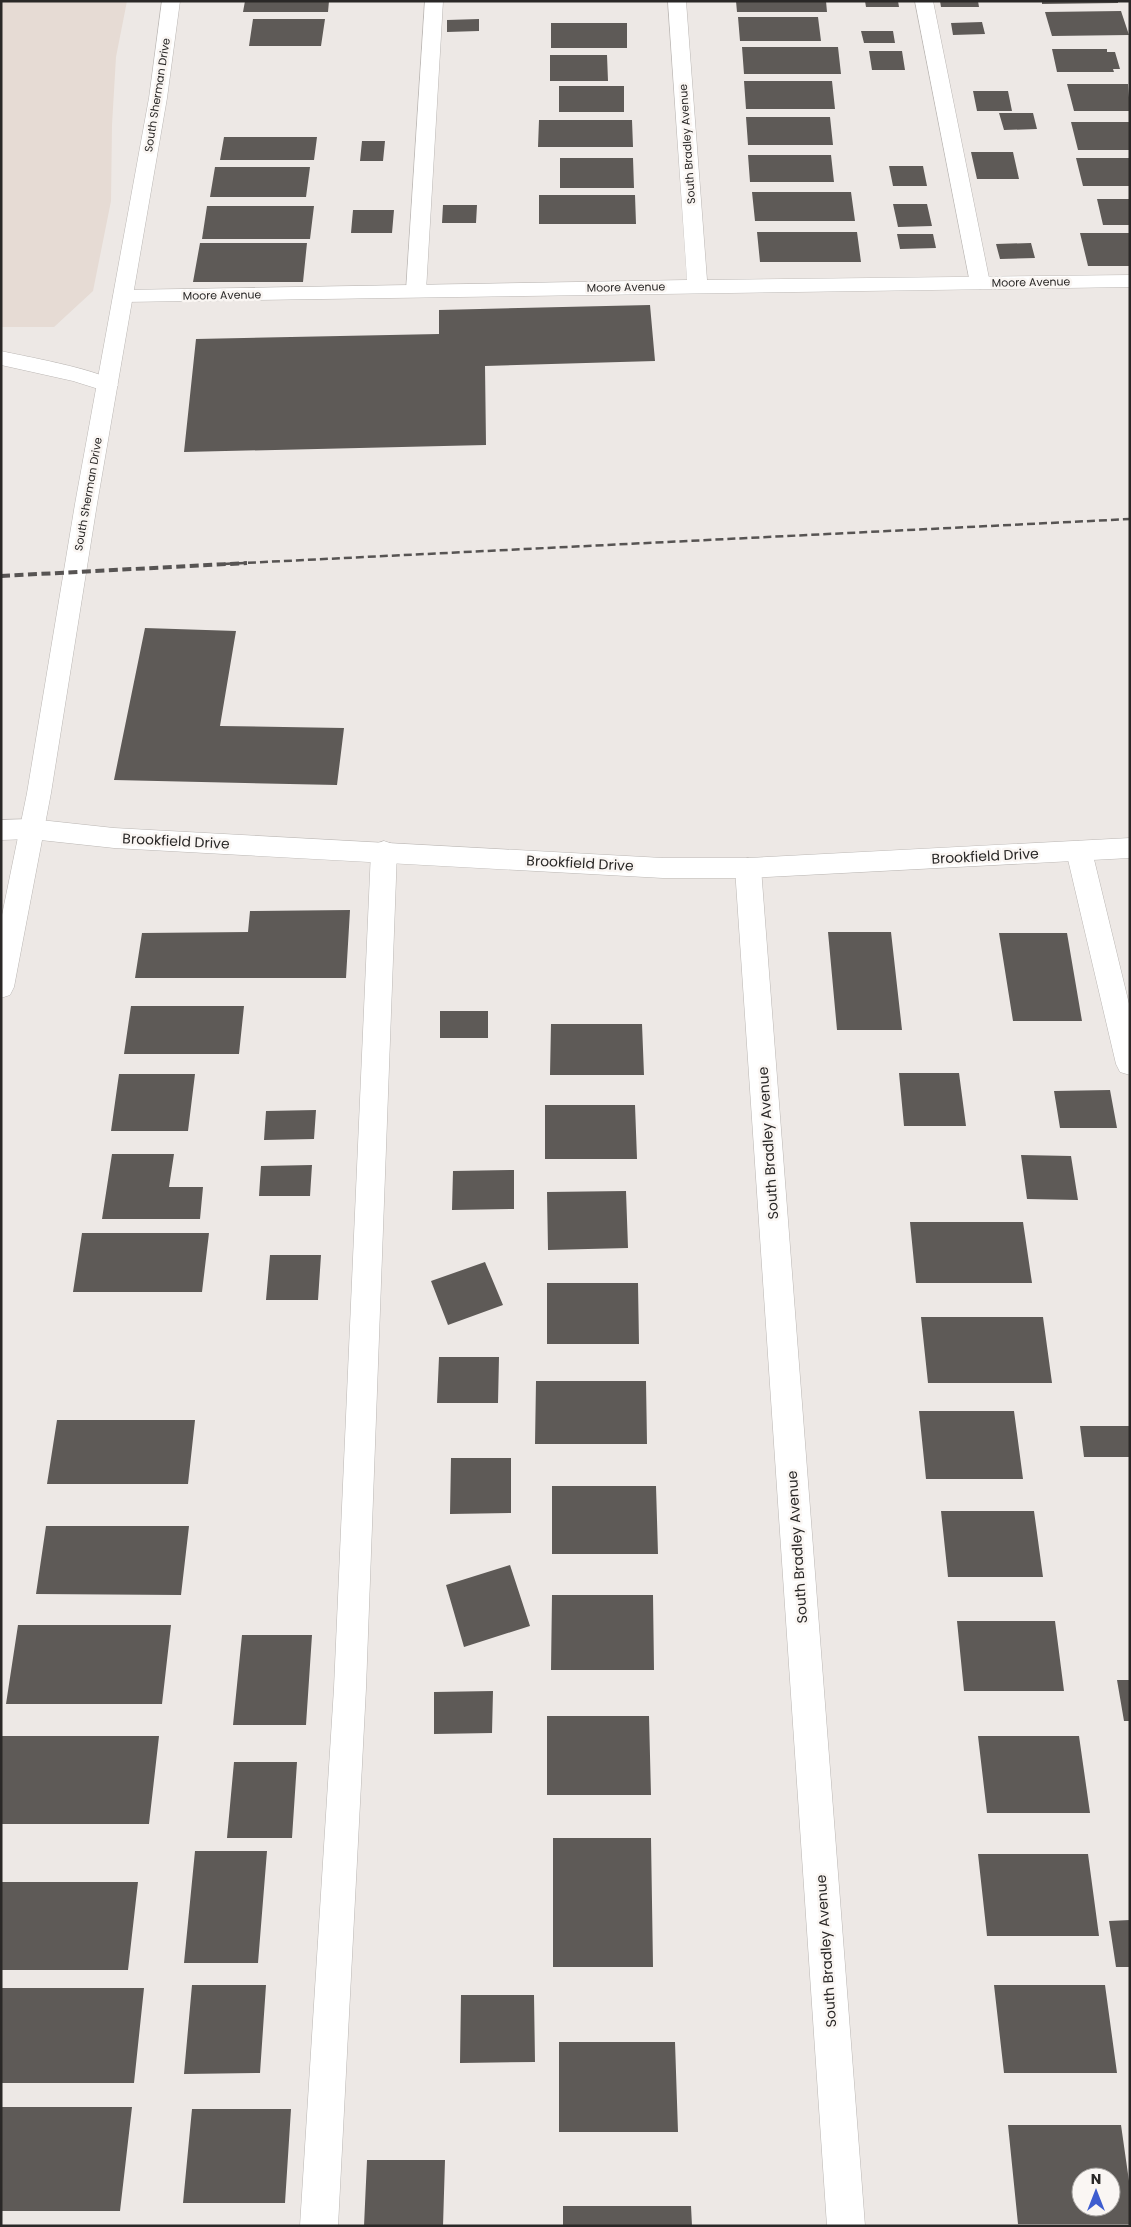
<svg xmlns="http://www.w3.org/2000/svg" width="1131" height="2227" font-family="Poppins,sans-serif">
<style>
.built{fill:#e6dbd4}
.building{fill:#5e5a57;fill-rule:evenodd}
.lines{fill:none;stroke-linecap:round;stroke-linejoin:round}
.service-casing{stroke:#bbb7b4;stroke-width:1}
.minor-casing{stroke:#bbb7b4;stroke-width:1}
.tertiary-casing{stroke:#bbb7b4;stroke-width:1}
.secondary-casing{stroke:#bbb7b4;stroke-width:1}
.service{fill:#fff;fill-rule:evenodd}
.minor{fill:#fff;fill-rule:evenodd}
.tertiary{fill:#fff;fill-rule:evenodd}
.secondary{fill:#fff;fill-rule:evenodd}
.rail-far1{stroke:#575453;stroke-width:2.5;stroke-dasharray:8 4;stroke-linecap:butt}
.rail{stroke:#575453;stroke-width:4;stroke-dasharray:9 4.5;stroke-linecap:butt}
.labels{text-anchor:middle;stroke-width:5;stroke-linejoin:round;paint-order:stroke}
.far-street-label{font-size:11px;fill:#2a2827;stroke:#faf6f3}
.street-label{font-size:14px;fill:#2a2827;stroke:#faf6f3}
</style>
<rect width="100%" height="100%" fill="#ede8e5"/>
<path class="built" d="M1,1H127L116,57L112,125L111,201L93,291L54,327H1Z"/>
<path class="building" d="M245,1H329L328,12H243Z
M736,1H826L827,12H737Z
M865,1H898L899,7H866Z
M940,1H978L979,7H941Z
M1042,1H1118V3L1042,4Z
M1121,11L1129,35L1052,36L1045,12Z
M738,17H818L821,41H740Z
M253,19H325L321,46H249Z
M479,19V31L447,32V20Z
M982,22L985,34L953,35L951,23Z
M551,23H627V48H551Z
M861,31H893L895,43H864Z
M742,47H838L841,74H744Z
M1052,49H1107V52H1115L1120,69H1113L1114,72H1057Z
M869,51H902L905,70H872Z
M550,55H607L608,81H550Z
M744,81H832L835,109H746Z
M1067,84H1128L1130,111H1074Z
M559,86H624V112H559Z
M973,91H1008L1012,111H977Z
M999,113H1033L1037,129L1004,130Z
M746,117H830L833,145H748Z
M539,120H632L633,147H538Z
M1071,122H1130V150H1078Z
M224,137H317L314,160H220Z
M362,141H385L383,161H360Z
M971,152H1013L1019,179H977Z
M748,155H831L834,182H750Z
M560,158H633L634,188H560Z
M1076,158H1130V186H1083Z
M889,166H923L927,186H893Z
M215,167H310L306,197H210Z
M752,192H851L855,221H755Z
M539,195H635L636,224H539Z
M1097,199H1130V225H1103Z
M893,204H927L932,226L898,227Z
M443,205H477L476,223H442Z
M207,206H314L310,239H202Z
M353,210H394L392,233H351Z
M757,232H857L861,262H760Z
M1080,233H1130V266H1088Z
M897,234H933L936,248L900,249Z
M200,243H307L303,282H193Z
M1031,243L1035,258L1000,259L996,244Z
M650,305L655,361L485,366L486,445L184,452L196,339L439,334V310Z
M145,628L236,631L220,726L344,728L337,785L114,780Z
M350,910L346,978H135L142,933L248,932L250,911Z
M828,932H891L902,1030H837Z
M999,933H1067L1082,1021H1013Z
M131,1006H244L239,1054H124Z
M440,1011H488V1038H440Z
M551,1024H642L644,1075H550Z
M899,1073H959L966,1126H904Z
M119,1074H195L188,1131H111Z
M1110,1090L1117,1128H1060L1054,1091Z
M545,1105H635L637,1159H545Z
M316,1110L314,1139L264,1140L266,1111Z
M112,1154H174L169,1187H203L200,1219H102Z
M1021,1155L1071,1156L1078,1200L1027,1199Z
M312,1165L310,1196H259L261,1166Z
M514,1170V1209L452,1210L453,1171Z
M626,1191L628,1248L548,1250L547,1192Z
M910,1222H1023L1032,1283H916Z
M82,1233H209L202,1292H73Z
M270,1255H321L318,1300H266Z
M485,1262L503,1305L448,1325L431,1281Z
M547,1283H638L639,1344H547Z
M921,1317H1043L1052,1383H928Z
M439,1357H499L498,1403H437Z
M536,1381H646L647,1444H535Z
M919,1411H1014L1023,1479H926Z
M57,1420H195L188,1484H47Z
M1080,1426H1130V1457H1084Z
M451,1458H511V1513L450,1514Z
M552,1486H656L658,1554H552Z
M941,1511H1034L1043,1577H948Z
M46,1526H189L181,1595L36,1594Z
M510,1565L530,1626L464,1647L446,1585Z
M552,1595H653L654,1670H551Z
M957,1621H1055L1064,1691H964Z
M18,1625H171L162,1704H6Z
M242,1635H312L306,1725H233Z
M1117,1680H1130V1721H1124Z
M493,1691L492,1733L434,1734V1692Z
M547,1716H649L651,1795H547Z
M1,1736H159L149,1824H1Z
M978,1736H1079L1090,1813H987Z
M234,1762H297L292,1838H227Z
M553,1838H651L653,1967H553Z
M195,1851H267L258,1963H184Z
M978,1854H1088L1099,1936H987Z
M1,1882H138L128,1970H1Z
M1130,1920V1967H1116L1109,1921Z
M192,1985H266L260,2073L184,2074Z
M994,1985H1105L1117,2073H1004Z
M1,1988H144L134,2083H1Z
M461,1995H534L535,2062L460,2063Z
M559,2042H675L678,2132H559Z
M1,2107H132L120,2211H1Z
M192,2109H291L285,2203H183Z
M1008,2125H1121L1130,2188V2224H1018ZM1081,2177H1111V2207H1081Z
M367,2160H445L443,2226H364Z
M563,2206H691L692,2226H563Z"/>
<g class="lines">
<defs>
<path id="service" d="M425,1H443L426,291L423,295L416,297L409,295L406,291Z
M915,1H933L990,283L987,287L980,289L973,287L970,283Z
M384,841L393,844L397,851L366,1688L338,2226H300L334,1688L371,851L375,844Z
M1079,841L1088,844L1092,851L1130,1008V1075L1120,1072L1116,1064L1066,851L1070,844Z"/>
<path id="minor" d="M668,1H686L707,280L1130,275V287L123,302L116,300L113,296L116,292L123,290L687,280Z
M1,351C22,356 110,371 118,385L115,390L108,392L73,381L1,365Z
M31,819L40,822L43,829L40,836L31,839L1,840V820Z
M748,858L757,861L761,868L865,2226H827L735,868L739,861Z"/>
<path id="tertiary" d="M31,819L114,828L663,858H748L1130,838V858L748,878H663L114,848L31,839L22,836L19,829L22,822Z"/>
<path id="secondary" d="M162,1H180L167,98L97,504L51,793L14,987L10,995L1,998V920L27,793L75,504L149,98Z"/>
</defs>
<use href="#service" class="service-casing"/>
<use href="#minor" class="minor-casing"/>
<use href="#tertiary" class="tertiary-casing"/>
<use href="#secondary" class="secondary-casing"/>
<use href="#service" class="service"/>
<use href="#minor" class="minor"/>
<use href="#tertiary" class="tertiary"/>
<use href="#secondary" class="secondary"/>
<path class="rail-far1" d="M224,564L1130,519"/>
<path class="rail" d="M1,576L247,563"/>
</g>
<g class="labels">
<g class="far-street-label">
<text transform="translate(157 95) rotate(-81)" y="4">South Sherman Drive</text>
<text transform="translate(687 144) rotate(-94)" y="4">South Bradley Avenue</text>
<text transform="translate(1031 282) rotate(-1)" y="4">Moore Avenue</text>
<text transform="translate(626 287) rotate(-1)" y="4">Moore Avenue</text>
<text transform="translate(222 295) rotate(-1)" y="4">Moore Avenue</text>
<text transform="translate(88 494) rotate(-80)" y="4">South Sherman Drive</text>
</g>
<g class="street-label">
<text transform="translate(176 841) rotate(3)" y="5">Brookfield Drive</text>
<text transform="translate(985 856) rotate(-3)" y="5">Brookfield Drive</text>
<text transform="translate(580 863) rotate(3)" y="5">Brookfield Drive</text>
<text transform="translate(768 1143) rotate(-94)" y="5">South Bradley Avenue</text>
<text transform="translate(797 1547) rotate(-94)" y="5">South Bradley Avenue</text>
<text transform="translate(826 1951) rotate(-94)" y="5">South Bradley Avenue</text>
</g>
</g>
<rect width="1131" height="2227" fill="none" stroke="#2a2827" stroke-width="5"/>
<g transform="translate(1096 2192)"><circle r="24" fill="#faf6f3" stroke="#a7a4a1"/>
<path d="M0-4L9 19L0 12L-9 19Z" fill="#3e5dcf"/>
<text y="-8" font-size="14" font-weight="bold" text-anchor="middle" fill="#2a2827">N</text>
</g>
</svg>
